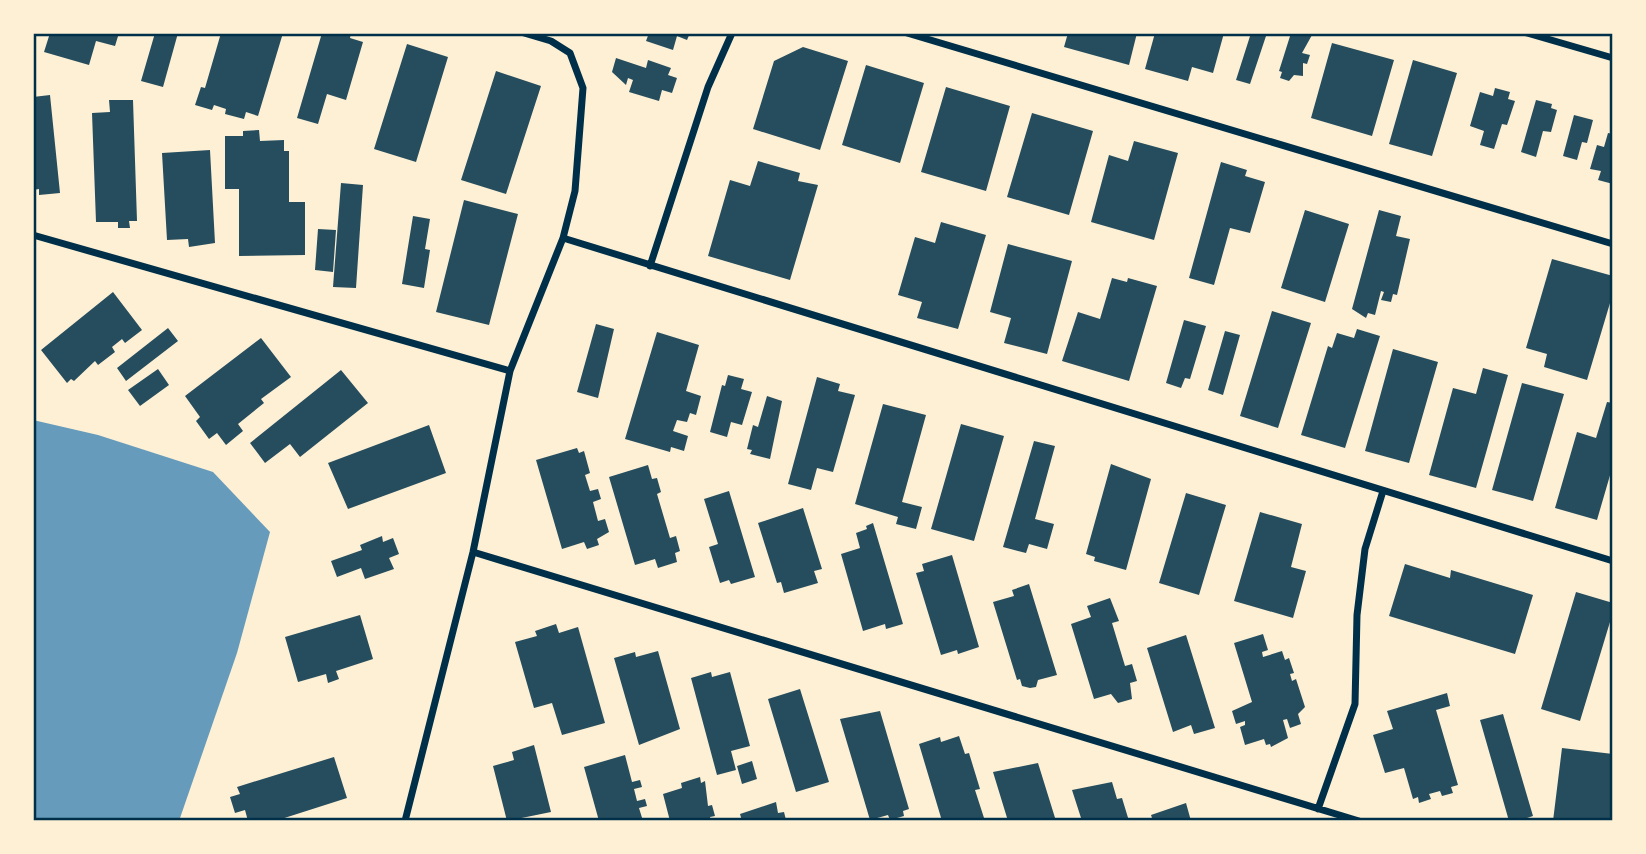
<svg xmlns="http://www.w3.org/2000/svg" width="1646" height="854" font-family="'Fira Sans',sans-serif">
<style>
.water{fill:#669bbc}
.building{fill:#264d5e}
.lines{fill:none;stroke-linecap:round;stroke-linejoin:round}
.minor{stroke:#003049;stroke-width:7}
.neatline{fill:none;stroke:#003049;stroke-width:2.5}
</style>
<rect width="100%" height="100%" fill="#fdf0d5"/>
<path class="water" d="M33,420L98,435L213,472L270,532L237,653L179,821H33Z"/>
<path class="building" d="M50,33H119L115,46L96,41L89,65L44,52Z
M155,33H178L163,87L141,81Z
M221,33H283L258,116L246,112L244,119L225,114L226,109L214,105L212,110L195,105L201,87L205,88Z
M322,33H351L350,38L363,42L346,100L327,94L318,124L297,118Z
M649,33H690L687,40L677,36L673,50L646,41Z
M1068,33H1137L1129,65L1064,47Z
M1155,33H1224L1213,73L1192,67L1188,81L1145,69Z
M1251,33H1267L1250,84L1236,80Z
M1291,33L1312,35L1302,53L1310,55L1307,64L1303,63V76L1294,75L1289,81L1280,78L1282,72L1279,71Z
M1332,43L1394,60L1372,136L1311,118Z
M407,44L448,57L416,162L374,149Z
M803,47L848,61L820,150L753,129L774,61Z
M616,58L646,68L648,60L671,68L668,75L677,78L672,93L662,90L659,101L629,92L633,80L628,78L626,85L612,72Z
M1413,60L1457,73L1432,156L1389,144Z
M866,65L924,83L900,163L842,145Z
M496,71L541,86L506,194L461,180Z
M946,87L1010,106L986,191L921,172Z
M1495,88L1510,92L1508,99L1515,101L1507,125L1502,124L1494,149L1480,145L1484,131L1470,126L1480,92L1493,96Z
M50,95L60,193L39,195V189L33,190V97Z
M109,100H133L137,221H129L130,228H118V222H96L92,113L110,112Z
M1536,100L1552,104L1551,108L1557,110L1551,132L1543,131L1536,157L1521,152Z
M1032,113L1093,131L1069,215L1007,197Z
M1574,115L1593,120L1587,143L1582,142L1577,160L1563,156Z
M259,130L260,141L284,140V151H289V202H305V255L239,256V189H225V136H243V131Z
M1608,133L1613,134V184L1598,180L1601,171L1590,169L1597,145L1604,147Z
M1134,141L1178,153L1154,240L1091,222L1109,155L1128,161Z
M210,150L215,243L189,247L188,239L167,240L162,153Z
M758,161L800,173L798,181L818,185L790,280L708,256L730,180L750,186Z
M1221,162L1247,170L1245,176L1265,182L1250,233L1230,228L1214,285L1189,278Z
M341,183L363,185L356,288L333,287Z
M464,200L518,214L489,325L436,312Z
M1305,210L1349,224L1325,302L1281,288Z
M1379,210L1401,216L1396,236L1410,239L1397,295L1393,294L1391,302L1381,300L1384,292L1381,291L1375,315L1368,313L1366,318L1352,309Z
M413,216L430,219L425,249L430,250L424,288L402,284Z
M941,222L986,235L958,329L917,318L922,302L898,295L915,237L935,243Z
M318,229L336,230L333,272L315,270Z
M1008,244L1072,261L1047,354L1004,343L1011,318L990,312Z
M1552,259L1613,276V293L1587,380L1544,367L1547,354L1526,348Z
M1112,278L1127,282L1128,278L1157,286L1129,381L1062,361L1078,312L1100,319Z
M113,292L142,330L125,343L122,339L112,347L115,352L98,365L95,361L74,381L71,379L67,383L41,350Z
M1272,311L1311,323L1278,428L1240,416Z
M1184,320L1206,326L1190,379L1185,378L1181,388L1166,383Z
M596,324L614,329L598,398L577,392Z
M168,328L178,341L126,381L117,368Z
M1357,329L1380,336L1345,448L1301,435L1328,346L1332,348L1337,333L1354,338Z
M1225,331L1240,335L1223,395L1208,390Z
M657,332L699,345L686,391L701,396L696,415L690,413L687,422L677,420L673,431L688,436L684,451L671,447L670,452L625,439Z
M261,338L291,377L261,399L264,403L238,424L243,431L226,445L217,433L209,439L196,421L200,417L185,396Z
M1393,349L1438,362L1409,463L1365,451Z
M1483,368L1508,375L1476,488L1429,475L1453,388L1476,394Z
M158,369L169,385L140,406L128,390Z
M341,370L368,403L300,457L290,444L265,463L250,443Z
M728,375L744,379L741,389L752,392L742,425L731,422L727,437L710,432L722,385L725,386Z
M817,377L840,384L838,391L855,395L833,472L817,468L811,490L788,484Z
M1522,383L1564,394L1533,501L1492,490Z
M767,396L782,401L770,459L750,454L752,450L747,449L753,425L758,427Z
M1607,402L1613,403V465L1597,520L1555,508L1577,432L1596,438Z
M883,404L926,415L902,502L922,507L916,529L896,524L898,517L855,504Z
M961,424L1004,436L974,541L931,529Z
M429,425L446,473L348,509L328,463Z
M1034,441L1055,446L1035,519L1054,524L1047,549L1029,544L1026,553L1003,547Z
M577,448L579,453L584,451L590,473L585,475L590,491L598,489L601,499L593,502L598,521L605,519L609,532L597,539L599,545L587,549L584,542L562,549L536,460Z
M1111,464L1151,479L1126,570L1094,561L1095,557L1086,554Z
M648,465L652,479L657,478L661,492L657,494L670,538L676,536L680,551L675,553L677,562L658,568L655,559L635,565L609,477Z
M729,491L755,577L731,584L729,580L720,583L709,547L718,544L704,499Z
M1186,493L1226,505L1199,595L1159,583Z
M803,508L822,569L814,571L818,583L784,593L781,582L777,583L758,523Z
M1260,512L1302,524L1291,567L1306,571L1293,618L1234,601Z
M873,523L903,624L886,629L885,624L863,631L841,554L860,548L856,533L867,529L866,526Z
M382,536L383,542L393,538L399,554L389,558L394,569L365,579L361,568L337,577L331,561L362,550L360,545Z
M952,555L979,647L958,654L957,650L941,655L916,573L924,571L922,564Z
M1405,564L1450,578L1451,570L1533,595L1515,654L1389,616Z
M1029,584L1057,675L1038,680L1036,687L1030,688L1022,686L1020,679L1017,680L993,602L1014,596L1012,590Z
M1576,592L1613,603V612L1580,721L1541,709Z
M1110,598L1119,621L1112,623L1125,666L1132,664L1137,681L1130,683L1132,699L1118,703L1111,694L1094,699L1071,624L1091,617L1087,606Z
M360,615L373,659L336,671L339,679L328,683L326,674L298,682L285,637Z
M556,624L559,633L578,627L605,723L562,735L552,703L534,708L515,642L537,636L535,631Z
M1263,634L1268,650L1262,652L1263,657L1282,651L1285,660L1289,658L1294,673L1290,674L1292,681L1296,679L1305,707L1298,714L1301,724L1290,728L1287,719L1283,720L1288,738L1271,747L1270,744L1266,745L1264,739L1245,745L1240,727L1245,725V721L1236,724L1232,711L1252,702L1234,643Z
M1186,635L1215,728L1194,734L1191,725L1173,732L1147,648Z
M658,651L680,729L639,745L614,658L635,652L636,657Z
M711,672L712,677L730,672L750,746L731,751L736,770L717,775L691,678Z
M800,689L829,782L796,792L768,699Z
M1447,693L1450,706L1436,710L1458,785L1451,787L1453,793L1442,796L1440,791L1429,794L1431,799L1419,803L1418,797L1413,799L1404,768L1385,773L1373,735L1393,729L1387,711Z
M880,711L909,809L903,811L904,816L890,820L888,815L870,820L840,719Z
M1503,714L1533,816L1518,821H1509L1480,720Z
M959,736L965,754L969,753L980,789L975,790L985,821H942L919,744L940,737L941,742Z
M534,745L551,812L507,821L493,766L514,760L512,752Z
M1562,748L1613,754V821H1553Z
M625,755L632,782L640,780L642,787L634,789L637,801L645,799L647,806L639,808L643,821H599L584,767Z
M334,757L347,798L275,821H248L245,810L235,813L230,797L240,794L237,787Z
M752,761L757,779L742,784L737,766Z
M1038,763L1056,821H1008L993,772Z
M700,777L701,783L705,781L708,806L712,805L715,816L710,817L711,821H670L663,794L682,788L681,783Z
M1112,782L1117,799L1122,798L1129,821H1082L1072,790Z
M776,802L778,813L784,812L786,820L742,821L740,814Z
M1186,803L1191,821H1153L1151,815Z"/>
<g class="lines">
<path class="minor" d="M907,33L1613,244
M1527,33L1613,58
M33,235L510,371
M563,238L1613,561
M650,266L708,87L732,33
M473,552L1359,821
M1318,809L1355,704L1357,615L1365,549L1383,491
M405,821L473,552L510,371L563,238L575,191L583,88L570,53L551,41L524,33"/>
</g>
<rect width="1646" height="854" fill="none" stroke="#fdf0d5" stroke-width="70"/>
<rect x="35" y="35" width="1576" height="784" class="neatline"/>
</svg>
